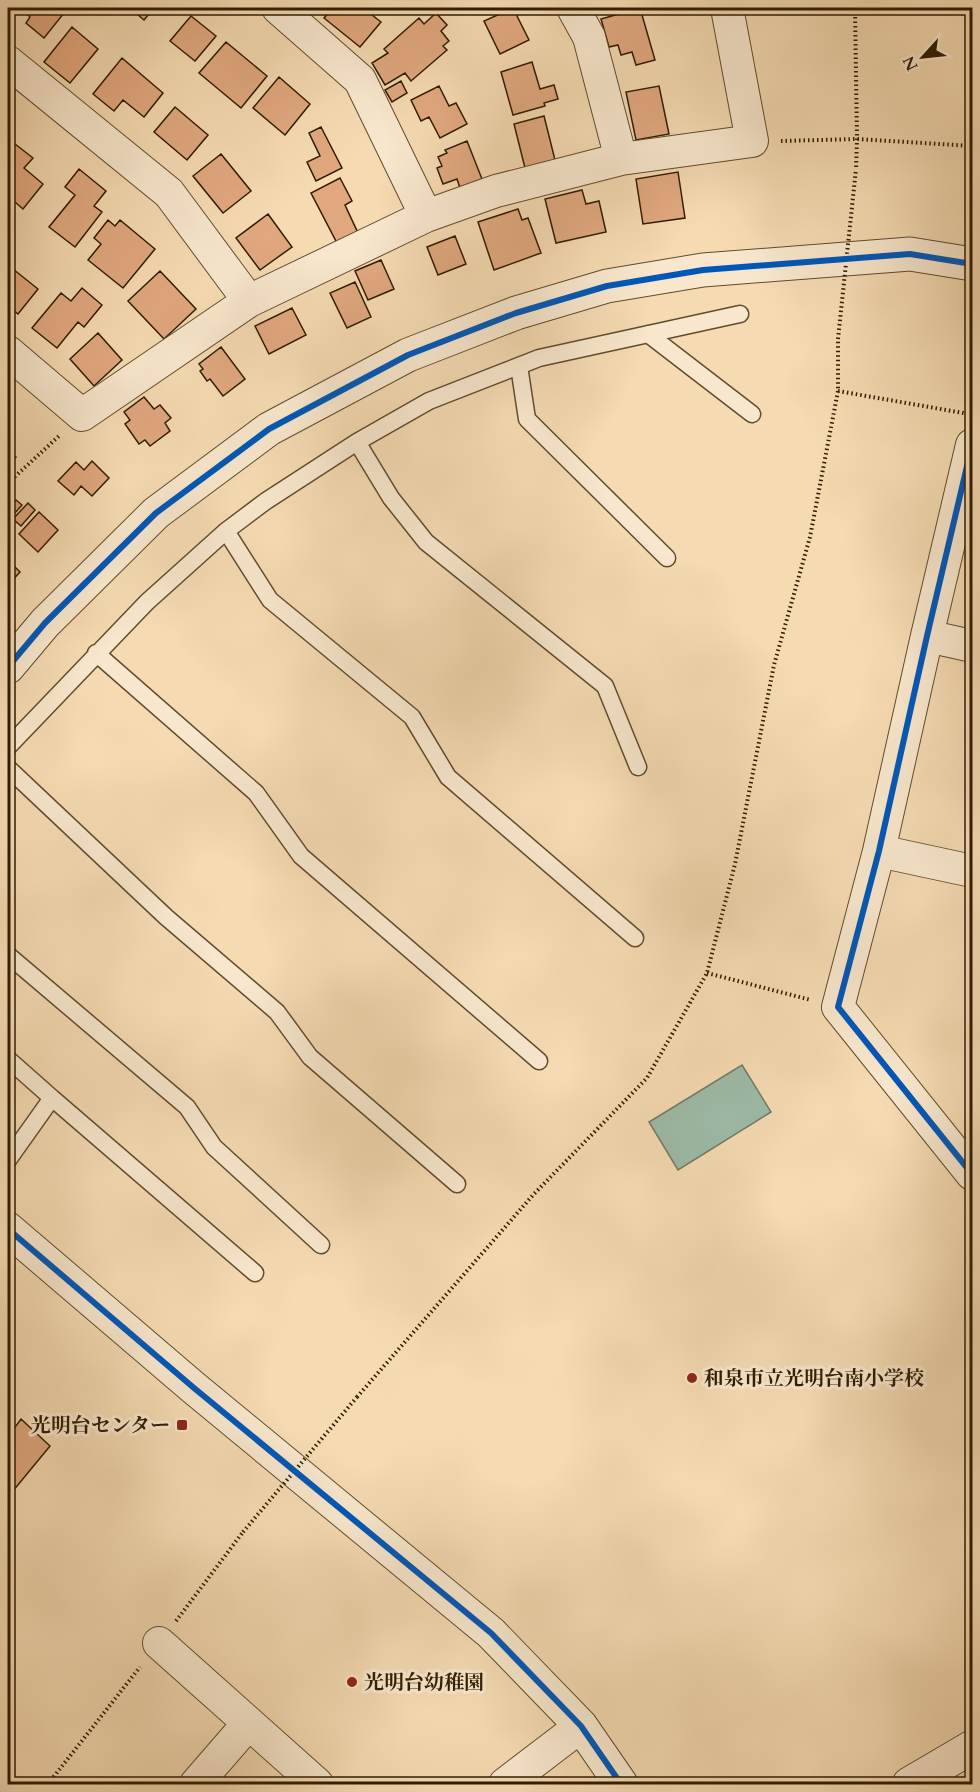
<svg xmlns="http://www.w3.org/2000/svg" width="980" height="1792" font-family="Cardo,'Noto Serif JP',serif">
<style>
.water{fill:#9dbba8;stroke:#717b65;stroke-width:1.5}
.building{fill:#e1a87f;stroke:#2f1c01;stroke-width:1.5}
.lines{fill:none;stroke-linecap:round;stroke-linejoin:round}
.service-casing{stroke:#604c2d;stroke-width:19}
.minor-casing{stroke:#604c2d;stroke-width:34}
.tertiary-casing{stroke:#604c2d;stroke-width:35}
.path{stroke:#2f1c01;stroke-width:4;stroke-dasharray:1.5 3;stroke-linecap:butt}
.service{stroke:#f8e7cd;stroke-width:16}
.minor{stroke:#f8e7cd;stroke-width:32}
.tertiary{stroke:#f8e7cd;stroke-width:33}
.path-bridge{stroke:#2f1c01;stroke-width:4;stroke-dasharray:1.5 3;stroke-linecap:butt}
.cycleway-casing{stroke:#f8e7cd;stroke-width:10}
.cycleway{stroke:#0057b8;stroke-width:6}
.poi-dot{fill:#8f2418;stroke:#f8e7cd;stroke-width:2}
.labels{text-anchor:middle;stroke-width:6;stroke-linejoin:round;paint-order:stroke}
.poi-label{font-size:20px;font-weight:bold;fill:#2f1c01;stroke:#f8e7cd;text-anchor:start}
</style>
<rect width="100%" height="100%" fill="#f5dab2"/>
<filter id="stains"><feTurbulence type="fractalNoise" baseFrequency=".00333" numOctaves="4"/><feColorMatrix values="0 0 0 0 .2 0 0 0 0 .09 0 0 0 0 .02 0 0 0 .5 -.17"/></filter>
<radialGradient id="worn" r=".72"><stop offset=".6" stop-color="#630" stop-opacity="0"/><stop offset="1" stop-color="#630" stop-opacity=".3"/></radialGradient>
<path class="water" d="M742,1065L771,1112L678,1170L649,1122Z"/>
<path class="building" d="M21,8H68L44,38L26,23L30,17Z
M130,8H154L144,20Z
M333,8H363L381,22L360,47L324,18Z
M513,8L529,40L500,54L484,21Z
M640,8L655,60L636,65L632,52L621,55L618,45L609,47L601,19Z
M436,13L447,25L441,31L449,41L443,46L447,50L411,81L405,73L385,85L372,63L388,53L384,49L419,18L424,24Z
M191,16L216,36L195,61L170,41Z
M72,27L98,49L70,83L44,62Z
M226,42L267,76L241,108L199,73Z
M122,58L163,93L144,117L123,100L114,111L93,94Z
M532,62L540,89L554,85L558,99L544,103L545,106L513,115L501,72Z
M279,77L310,104L285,135L253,108Z
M401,81L407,93L392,102L385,90Z
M439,86L449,106L456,103L467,124L440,138L429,117L421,121L411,100Z
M659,86L669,134L636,140L626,92Z
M175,107L208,135L187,160L154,132Z
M544,116L555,160L525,168L514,124Z
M321,127L342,168L316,181L307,162L320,156L309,133Z
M10,140L33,158L24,168L43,184L23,209L8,196V143Z
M467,141L482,179L460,188L457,179L443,184L437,168L442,166L438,157L447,153L445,150Z
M221,154L251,191L223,213L193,176Z
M79,169L106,191L94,206L102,212L75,247L49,227L75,195L65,187Z
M678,172L685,218L643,224L636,179Z
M340,178L352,201L345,205L358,233L337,243L311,193Z
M582,190L586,204L599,201L606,232L556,243L545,199Z
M518,209L522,220L528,218L541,253L494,270L478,222Z
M268,214L292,247L260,270L236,238Z
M108,220L115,226L120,220L155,249L123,288L88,260L101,244L94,238Z
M455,236L466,264L438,275L427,247Z
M381,260L394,289L368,300L355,271Z
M8,265L38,289L18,314L8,306Z
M160,271L196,309L164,339L128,301Z
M355,282L371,317L347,328L330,293Z
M82,288L102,305L84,327L78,322L57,348L32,328L61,293L71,301Z
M292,308L306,335L269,354L255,326Z
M98,333L122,360L94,386L70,359Z
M221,347L245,379L223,396L210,379L207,381L200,371L203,369L199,364Z
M144,397L154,409L160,405L171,418L165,423L170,431L150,446L145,440L139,444L125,424L130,420L124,412Z
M8,450L16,457L8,467Z
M92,461L109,478L92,496L81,486L74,495L58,481L76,462L84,470Z
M16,500L22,505L14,514L8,508Z
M28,503L35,510L21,526L13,519Z
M39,512L58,530L38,552L19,534Z
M8,560L20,572L8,585Z
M21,1419L50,1446L8,1497V1431L10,1434Z"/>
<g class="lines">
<defs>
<path id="service" d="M648,334L752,414
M519,366L527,419L667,558
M357,442L391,498L426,542L605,686L638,767
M226,531L270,600L412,717L448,777L635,938
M96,653L256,793L301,856L539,1061
M8,747L147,602L226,531L266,501L357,442L429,401L539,358L740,314
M8,768L166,917L277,1012L310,1057L457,1184
M8,955L187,1107L214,1147L321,1245
M8,1059L52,1098L8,1160
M52,1098L255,1273"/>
<path id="minor" d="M278,8L360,80L426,216
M573,8L589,37L621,159
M8,62L169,193L249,301
M8,352L82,415L249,301L426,216L496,191L621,159L752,141L727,8
M972,445L927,636L879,851L838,1007L972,1174
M927,636L972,646
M879,851L972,871
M159,1643L317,1784
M196,1784L248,1724
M505,1784L581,1726"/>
<path id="tertiary" d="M8,667L45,623L156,513L269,429L408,355L516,313L607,286L703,270L910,254L972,264
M8,1229L194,1388L491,1633L581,1726L621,1784
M909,1784L972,1747"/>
</defs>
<use href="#service" class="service-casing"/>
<use href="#minor" class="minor-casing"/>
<use href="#tertiary" class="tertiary-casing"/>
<path class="path" d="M855,8L857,139L856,169
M781,141L857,139L972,146
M838,391L969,414
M8,483L59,436
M707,973L811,1000
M357,1397L533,1195L647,1078L707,973L735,864L774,665L810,537L838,391V339
M176,1621L243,1532
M48,1784L140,1667"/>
<use href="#service" class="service"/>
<use href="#minor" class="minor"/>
<use href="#tertiary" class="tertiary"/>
<path class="path-bridge" d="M838,339L856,169
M243,1532L357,1397"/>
<defs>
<path id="cycleway" d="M972,445L927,636L879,851L838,1007L972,1174
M8,667L45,623L156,513L269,429L408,355L516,313L607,286L703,270L910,254L972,264
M8,1229L194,1388L491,1633L581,1726L621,1784"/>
</defs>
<use href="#cycleway" class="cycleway-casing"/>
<use href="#cycleway" class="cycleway"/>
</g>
<g class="poi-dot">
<circle cx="692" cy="1378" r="6"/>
<rect x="176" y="1419" width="12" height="12" rx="3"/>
<circle cx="352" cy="1682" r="6"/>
</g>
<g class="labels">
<g class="poi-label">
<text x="704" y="1385">和泉市立光明台南小学校</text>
<text x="170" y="1432" text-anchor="end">光明台センター</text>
<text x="364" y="1689">光明台幼稚園</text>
</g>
</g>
<rect width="980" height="1792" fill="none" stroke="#f5dab2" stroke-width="30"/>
<rect x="9" y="9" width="962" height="1774" fill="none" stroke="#2f1c01" stroke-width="3"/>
<rect x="15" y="15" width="950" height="1762" fill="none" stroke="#2f1c01" stroke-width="1.5"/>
<g transform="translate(923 57) rotate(243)" stroke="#f8e7cd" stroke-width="4.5" paint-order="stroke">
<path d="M0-4.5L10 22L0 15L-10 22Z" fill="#2f1c01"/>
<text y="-9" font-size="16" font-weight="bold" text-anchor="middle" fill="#2f1c01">N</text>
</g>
<rect width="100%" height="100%" filter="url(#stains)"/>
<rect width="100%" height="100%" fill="url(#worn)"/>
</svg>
